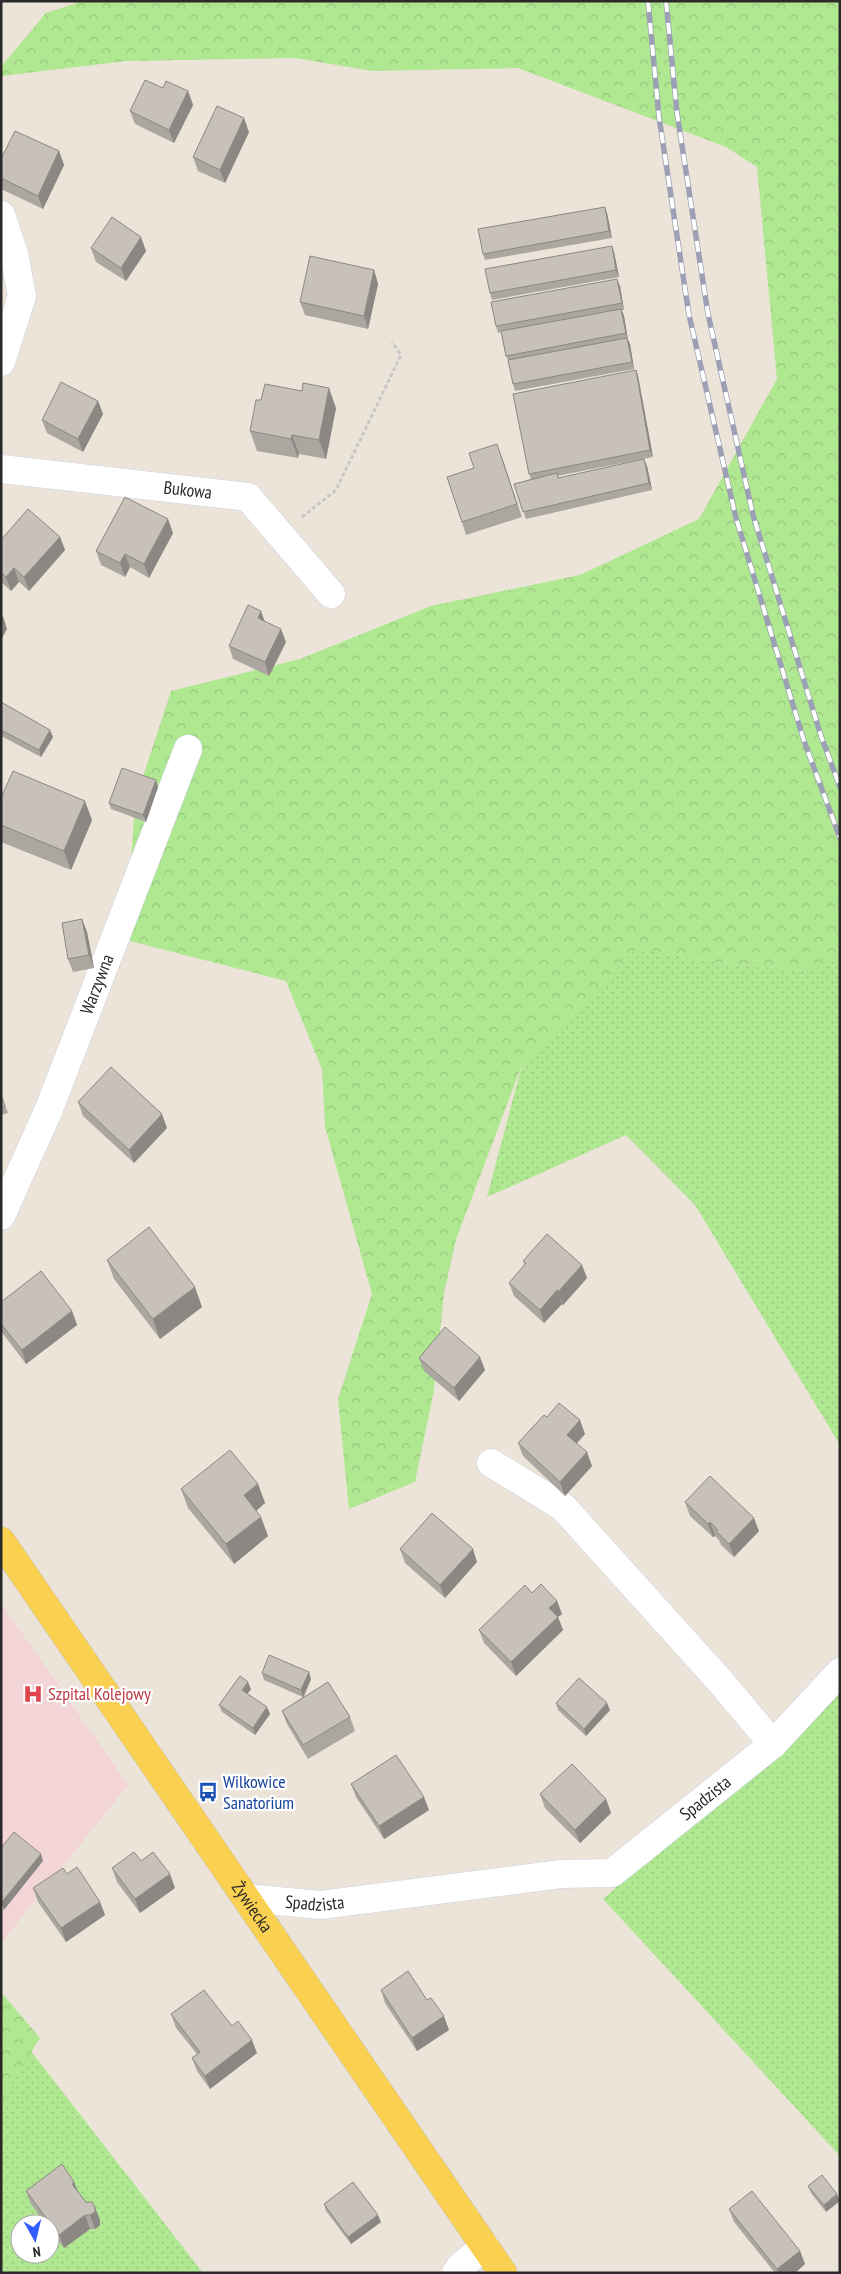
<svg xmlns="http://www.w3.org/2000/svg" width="841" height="2274" font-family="'PT Sans Narrow',sans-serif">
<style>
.medical{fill:#f4d5d7}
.grass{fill:url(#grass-dots);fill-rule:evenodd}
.forest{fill:url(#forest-crowns)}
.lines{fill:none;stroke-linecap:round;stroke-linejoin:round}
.minor-casing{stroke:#ced2e3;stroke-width:29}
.major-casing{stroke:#c7c7c7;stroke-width:29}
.path{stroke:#c7c7c7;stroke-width:3;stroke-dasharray:4 2.5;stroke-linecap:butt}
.minor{stroke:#fff;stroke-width:28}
.major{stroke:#fad050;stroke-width:28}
.rail-casing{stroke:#9ca0b5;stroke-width:5.5}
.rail{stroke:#fff;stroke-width:4;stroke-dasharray:11;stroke-linecap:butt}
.wall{fill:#aba69f}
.shaded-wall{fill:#8b8782}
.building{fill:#c7c1b9;stroke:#8b8782}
.labels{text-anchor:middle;stroke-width:4.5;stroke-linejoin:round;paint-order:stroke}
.street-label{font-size:18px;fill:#292929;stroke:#fff}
.health-label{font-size:18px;fill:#be3a42;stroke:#fff;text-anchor:start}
.transit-label{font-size:18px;fill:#164399;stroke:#fff;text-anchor:start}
</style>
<defs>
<pattern id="grass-dots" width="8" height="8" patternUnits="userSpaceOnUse" patternTransform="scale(1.25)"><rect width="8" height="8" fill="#b0e791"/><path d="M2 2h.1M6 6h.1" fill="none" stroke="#97c67d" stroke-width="1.8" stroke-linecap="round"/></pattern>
<pattern id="forest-crowns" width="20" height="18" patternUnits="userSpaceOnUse" patternTransform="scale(1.25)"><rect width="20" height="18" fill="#b0e791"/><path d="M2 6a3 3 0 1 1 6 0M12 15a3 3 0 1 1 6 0" fill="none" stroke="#97c67d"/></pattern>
</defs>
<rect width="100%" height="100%" fill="#ece4d9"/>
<path class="medical" d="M1,1603L128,1785L1,1943Z"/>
<path class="grass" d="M637,948L719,963L808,971L840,958V1445L695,1205L626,1135L487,1197L522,1065Z
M840,1689V2156L603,1899Z
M13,2028L203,2273H1V2031ZM20,2224H50V2254H20Z"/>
<path class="forest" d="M83,1H840V958L809,971L719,963L637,948L522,1065L456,1240L444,1293L434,1390L415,1482L349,1509L338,1399L372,1294L325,1127L322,1069L286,981L126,940L135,801L171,691L300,659L431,606L580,575L699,519L777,379L757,167L726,147L518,68L372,71L295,58L127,61L1,76V67L46,13Z
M1,1992L40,2038L6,2092L1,2109Z"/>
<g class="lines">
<defs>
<g id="minor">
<path d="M1,215L14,254L22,296L1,362"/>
<path id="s1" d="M1,469L248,497L331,594"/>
<path id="s2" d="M1,1216L49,1109L188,749"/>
<path d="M773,1744L840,1672"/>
<path id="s3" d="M246,1898L321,1905L561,1874L612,1873L773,1744L720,1681L563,1507L491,1463"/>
<path d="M456,2273L460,2267L485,2246"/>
</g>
<g id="major">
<path id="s4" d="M1,1541L503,2273"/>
</g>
</defs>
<use href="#minor" class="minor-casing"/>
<use href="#major" class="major-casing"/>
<path class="path" d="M302,517L336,490L401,355L392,342"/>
<use href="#minor" class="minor"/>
<use href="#major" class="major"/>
<defs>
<path id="rail" d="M648,1L659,117L689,315L736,518L804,741L840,838
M666,1L677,113L708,314L753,515L821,736L840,787"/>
</defs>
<use href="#rail" class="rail-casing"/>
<use href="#rail" class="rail"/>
</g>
<path class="wall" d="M163,88L188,91L193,105L174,143L135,124L130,111Z
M249,132L225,183L198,171L193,157Z
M59,151L64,165L43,209L1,189V159Z
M607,213L612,238L485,260L483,254Z
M612,246L614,252L619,277L492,300L490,293Z
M91,248L146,251L126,281L96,262Z
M374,270L378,284L368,329L305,315L300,302Z
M620,286L624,310H622L624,316L628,340L630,344L634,369L515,391L513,384L509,362L506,356L501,332L498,333L496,326Z
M636,370L638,376L653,457L557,476L558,478L647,466L652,490L526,519L514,484L531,479L529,474Z
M98,401L103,414L83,452L47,433L42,420Z
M336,408L326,459L299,454L298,458L257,451L250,431Z
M502,457L522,517L466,535L462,522L474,468Z
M173,533L149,578L130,567L125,577L101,565L96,551Z
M60,537L65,550L29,591L19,582L11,591L1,582V540Z
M286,642L269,676L233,659L229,646Z
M1,702L53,737L41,757L1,736Z
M158,787L146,822L111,809L109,803Z
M1,798L92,820L71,870L1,842Z
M82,919L87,932L94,968L73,972L68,959Z
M1,1095L8,1113L1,1115Z
M78,1102L167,1128L134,1163L83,1116Z
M107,1260L202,1307L160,1339L114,1279Z
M523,1261L587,1278L563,1305L562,1304L544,1323L514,1296L509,1283L525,1265Z
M1,1302L72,1311L77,1325L26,1364L1,1331Z
M419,1358L485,1370L459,1401L424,1371Z
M547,1417L585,1434L576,1443L592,1466L565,1496L523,1456L518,1443Z
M258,1484L265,1503L256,1511L268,1536L234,1564L188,1508L181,1489Z
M685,1502L759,1531L734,1557L721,1545L719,1540L715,1536L713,1537L690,1516Z
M400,1549L477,1562L445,1598L405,1563Z
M532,1593L557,1601L562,1614L558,1617L563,1630L516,1676L484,1643L479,1630Z
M262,1673L311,1679L304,1697L350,1717L355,1731L308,1759L287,1724L282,1711L303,1697L264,1680Z
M251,1689L247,1694L270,1714L255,1735L222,1712L219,1705Z
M556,1703L610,1710L586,1736L558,1710Z
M351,1784L429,1810L384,1839L356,1797Z
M540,1794L606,1799L611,1813L580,1843L545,1808Z
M141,1861L175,1888L140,1913L117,1882L112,1868Z
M67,1874L100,1902L105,1915L66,1942L38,1902L33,1888Z
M381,1990L427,2000L449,2030L417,2051L385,2003Z
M171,2014L232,2026L257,2053L210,2089L197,2071L192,2058L197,2054L176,2028Z
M822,2175L826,2212L811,2193L808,2186Z
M74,2182L78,2192L100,2220V2225L95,2229H90L64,2248L50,2230V2224H46L31,2204L26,2191Z
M324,2204L381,2222L351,2244L326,2211Z
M729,2209L800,2251L805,2264L795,2273H775L734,2222Z"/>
<path class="shaded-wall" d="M188,91L193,105L174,143L169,130Z
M244,118L249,132L225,183L220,170Z
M59,151L64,165L43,209L38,196Z
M605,207L607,213L612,238L609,231Z
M141,237L146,251L126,281L121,268Z
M612,246L614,252L619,277L616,270Z
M374,270L378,284L368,329L364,316Z
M617,279L620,286L624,310L622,303Z
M621,309L624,316L628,340L626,333Z
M627,338L630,344L634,369L632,362Z
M636,370L638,376L653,457L650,450Z
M329,388L336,408L326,459L319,440Z
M98,401L103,414L83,452L78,439Z
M292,435L299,454L298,458L291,439Z
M644,459L647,466L652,490L649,483Z
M168,519L173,533L149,578L144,564Z
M60,537L65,550L29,591L24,577Z
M125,554L130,567L125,577L120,563Z
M14,568L19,582L11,591L6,577Z
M261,611L266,625L258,618Z
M3,616L7,629L1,640V618Z
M281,629L286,642L269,676L265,662Z
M50,730L53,737L41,757L39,750Z
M156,780L158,787L146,822L143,815Z
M85,801L92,820L71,870L64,851Z
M82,919L87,932L94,968L89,955Z
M162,1114L167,1128L134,1163L129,1150Z
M582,1265L587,1278L563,1305L558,1292Z
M195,1287L202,1307L160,1339L153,1319Z
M557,1290L562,1304L544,1323L540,1310Z
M72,1311L77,1325L26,1364L22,1350Z
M480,1357L485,1370L459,1401L454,1388Z
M580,1420L585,1434L572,1449L567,1435Z
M587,1452L592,1466L565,1496L560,1482Z
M258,1484L265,1503L251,1515L244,1495Z
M261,1517L268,1536L234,1564L226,1544Z
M754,1518L759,1531L734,1557L729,1544Z
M710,1522L715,1536L713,1537L708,1524Z
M473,1549L477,1562L445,1598L440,1585Z
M557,1601L562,1614L558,1617L563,1630L516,1676L511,1662L549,1608Z
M309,1672L311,1679L303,1697L301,1690Z
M248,1682L251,1689L245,1697L242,1690Z
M607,1703L610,1710L586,1736L584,1729Z
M267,1707L270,1714L255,1735L253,1728Z
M424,1797L429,1810L384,1839L379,1826Z
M606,1799L611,1813L580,1843L575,1830Z
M41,1854L43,1861L4,1910L1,1903Z
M170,1874L175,1888L140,1913L135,1899Z
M100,1902L105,1915L66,1942L61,1928Z
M444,2016L449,2030L417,2051L412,2038Z
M252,2040L257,2053L210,2089L205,2076Z
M74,2182L79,2195L72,2184Z
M837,2194L840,2201L826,2212L824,2205Z
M95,2207L100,2220V2225L95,2229L90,2215Z
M85,2215L90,2229L64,2248L59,2235Z
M378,2215L381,2222L351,2244L348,2237Z
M800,2251L805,2264L795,2273H779L777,2269Z"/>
<path class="building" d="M145,80L163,88L166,81L188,91L169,130L130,111Z
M217,106L244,118L220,170L193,157Z
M15,131L59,151L38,196L1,178V159Z
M605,207L609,231L483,254L478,229Z
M112,217L141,237L121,268L91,248Z
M612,246L616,270L490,293L485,269Z
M310,256L374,270L364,316L300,302Z
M617,279L622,303L496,326L491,302Z
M621,309L626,333L506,356L501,331Z
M627,338L632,362L513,384L508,360Z
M636,370L650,450L529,474L513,394Z
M61,382L98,401L78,439L42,420Z
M303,383L329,388L319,440L292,435L291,439L250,431L256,400H261L265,384L302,391Z
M497,444L517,504L462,522L447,477L474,468L469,453Z
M644,459L649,483L523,512L514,484L557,473L558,478Z
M125,497L168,519L144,564L125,554L120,563L96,551Z
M28,509L60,537L24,577L14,568L6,577L1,573V540Z
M248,605L261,611L258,618L281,629L265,662L229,646Z
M1,702L50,730L39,750L1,730Z
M122,768L156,780L143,815L109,803Z
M13,771L85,801L64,851L1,825V798Z
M82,919L89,955L68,959L62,923Z
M111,1067L162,1114L129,1150L78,1102Z
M1,1095L5,1106L1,1107Z
M149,1227L195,1287L153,1319L107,1260Z
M547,1234L582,1265L558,1292L557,1290L540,1310L509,1283L526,1263L523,1261Z
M41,1271L72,1311L22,1350L1,1324V1302Z
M445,1327L480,1357L454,1388L419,1358Z
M559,1403L580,1420L567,1435L587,1452L560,1482L518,1443L544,1415L547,1417Z
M230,1450L258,1484L244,1495L261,1517L226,1544L181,1489Z
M710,1476L754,1518L729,1544L716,1531L718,1530L710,1522L708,1524L685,1502Z
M432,1513L473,1549L440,1585L400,1549Z
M541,1584L557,1601L549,1608L558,1617L511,1662L479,1630L525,1585L532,1593Z
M269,1655L309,1672L301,1690L262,1673Z
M240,1676L248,1682L242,1690L267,1707L253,1728L219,1705Z
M579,1678L607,1703L584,1729L556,1703Z
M328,1682L350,1717L303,1745L282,1711Z
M396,1755L424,1797L379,1826L351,1784Z
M572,1764L606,1799L575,1830L540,1794Z
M14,1832L41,1854L1,1903V1848Z
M134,1852L141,1861L153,1852L170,1874L135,1899L112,1868Z
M77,1867L100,1902L61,1928L33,1888L63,1868L67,1874Z
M408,1971L427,2000L431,1998L444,2016L412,2038L381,1990Z
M204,1990L232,2026L238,2021L252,2040L205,2076L192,2058L200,2052L171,2014Z
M62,2164L74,2182L72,2184L86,2202H92L95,2207V2212L90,2215H85L59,2235L26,2191Z
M822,2175L837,2194L824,2205L808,2186Z
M353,2182L378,2215L348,2237L324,2204Z
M752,2191L800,2251L777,2269L729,2209Z"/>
<defs>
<symbol id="hospital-bare" viewBox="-9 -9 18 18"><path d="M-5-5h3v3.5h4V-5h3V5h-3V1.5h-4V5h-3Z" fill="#e0444e" stroke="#fff" stroke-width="2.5" paint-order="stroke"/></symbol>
<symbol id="bus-bare" viewBox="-9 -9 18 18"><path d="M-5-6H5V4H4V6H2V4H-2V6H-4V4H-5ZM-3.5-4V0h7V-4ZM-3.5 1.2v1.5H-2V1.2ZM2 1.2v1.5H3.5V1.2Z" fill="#1a4fb4" stroke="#fff" stroke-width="2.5" paint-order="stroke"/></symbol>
</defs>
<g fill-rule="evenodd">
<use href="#hospital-bare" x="19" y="1680" width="28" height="28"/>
<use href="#bus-bare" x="194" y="1778" width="28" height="28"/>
</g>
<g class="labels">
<g class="street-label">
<text dy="6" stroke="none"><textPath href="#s1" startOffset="188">Bukowa</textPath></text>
<text dy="6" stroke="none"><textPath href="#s2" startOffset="251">Warzywna</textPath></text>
<text dy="6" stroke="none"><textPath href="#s3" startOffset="488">Spadzista</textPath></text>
<text dy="6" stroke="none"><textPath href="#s3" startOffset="69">Spadzista</textPath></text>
<text dy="6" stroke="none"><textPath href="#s4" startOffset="444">Żywiecka</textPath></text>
</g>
<g class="health-label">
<text x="48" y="1700">Szpital Kolejowy</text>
</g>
<g class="transit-label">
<text x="223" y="1788">Wilkowice<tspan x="223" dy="21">Sanatorium</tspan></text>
</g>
</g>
<rect width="841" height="2274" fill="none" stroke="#292929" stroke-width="5"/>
<g transform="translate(35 2239) rotate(172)"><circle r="24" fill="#ffffff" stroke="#a9a9a9"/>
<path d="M0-4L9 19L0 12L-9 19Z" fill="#335cff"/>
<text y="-8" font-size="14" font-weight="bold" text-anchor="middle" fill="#292929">N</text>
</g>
</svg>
